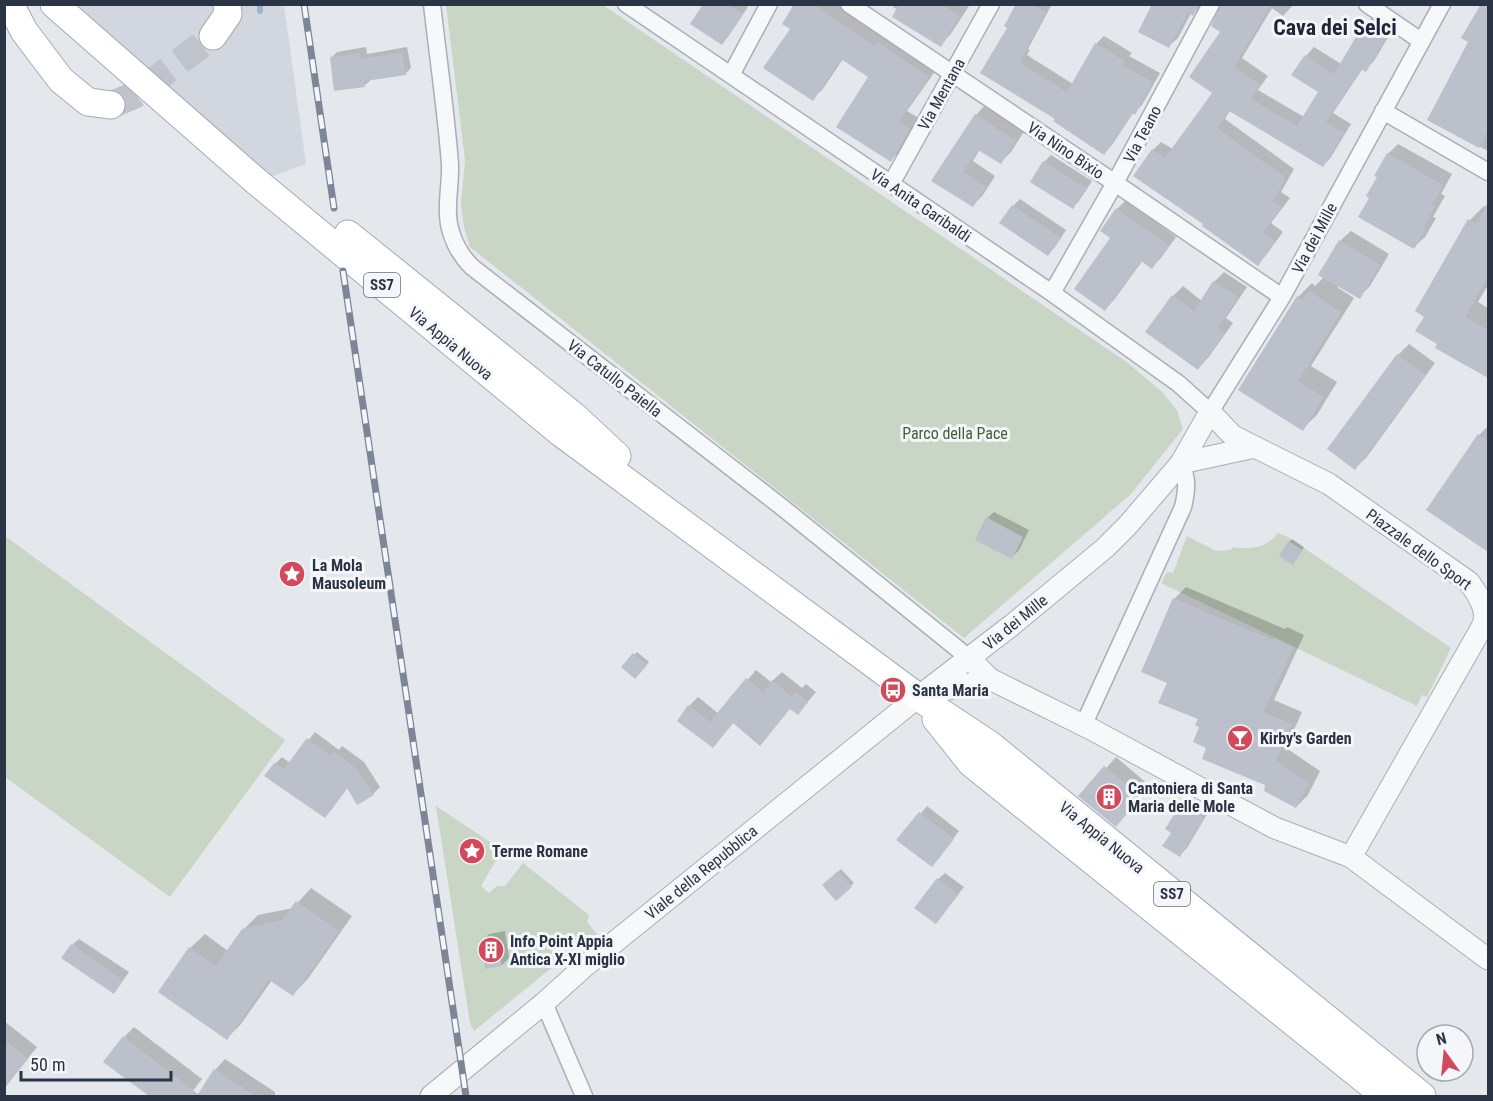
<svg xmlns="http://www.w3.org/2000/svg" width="1493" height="1101" font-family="'Roboto Condensed',sans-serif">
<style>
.built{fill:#d2d6de}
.green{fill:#c9d6c5}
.shadow{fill:#0003}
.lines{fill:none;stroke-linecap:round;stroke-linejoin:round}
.stream{stroke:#9fb4cc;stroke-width:6}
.building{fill:#bbc0ca}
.primary-tunnel{stroke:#bfc3cb;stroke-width:27;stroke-dasharray:27 14;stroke-linecap:butt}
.minor-casing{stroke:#a9aeb7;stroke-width:19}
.tertiary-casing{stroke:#a9aeb7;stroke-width:23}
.primary-casing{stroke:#a3abb8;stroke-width:29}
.minor{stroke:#f7f8fa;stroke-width:16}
.tertiary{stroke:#f7f8fa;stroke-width:21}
.primary{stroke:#fff;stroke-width:27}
.rail-casing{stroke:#7d8696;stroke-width:7}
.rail{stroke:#f4f6f9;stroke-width:4.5;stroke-dasharray:14;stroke-linecap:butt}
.labels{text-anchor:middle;stroke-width:6;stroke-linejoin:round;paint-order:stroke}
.shield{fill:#f4f6f9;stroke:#676e7b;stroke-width:1.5}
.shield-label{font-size:15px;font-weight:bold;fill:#2b3445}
.street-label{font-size:16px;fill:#2b3445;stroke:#f4f6f9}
.park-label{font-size:16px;fill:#3f6138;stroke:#f4f6f9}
.poi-label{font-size:16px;font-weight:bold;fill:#2b3445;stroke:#f4f6f9;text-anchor:start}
.district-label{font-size:22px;font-weight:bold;fill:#1d2536;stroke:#f4f6f9}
</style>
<rect width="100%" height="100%" fill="#e4e7ec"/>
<path class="built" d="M54,5H284L306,164L257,182Z"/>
<path class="green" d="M446,5H603L1128,363L1161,391L1177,410L1183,429L1131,494L964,638L470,247L464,227L461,204L465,160Z
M1278,533L1288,537L1451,648L1427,697L1422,695L1417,706L1161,583L1167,572L1173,573L1187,536L1216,551L1231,550L1233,547C1250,550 1267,548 1278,533Z
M5,536L285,740L170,897L5,777Z
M436,806L502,850L481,886L489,893L497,886H505L523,863L589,915L587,922L597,934L549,970L474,1031L470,1023Z"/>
<path class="shadow" d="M705,4H744L748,7L728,37L722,43Z
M796,4H837L886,36L938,67L907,111L919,118L901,150L891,160L870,77L843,59L822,90L812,99L792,29Z
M890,4H967L969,6L950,35L940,45Z
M1018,4H1052L1028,49L1030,50L1027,55L1073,84L1096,44L1104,36L1132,53L1129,56L1160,73L1142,105L1134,113H1133L1112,145L1104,153L1057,118L982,73L1009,28Z
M1154,4H1202L1193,14L1191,13L1178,38L1169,46Z
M1222,4H1294L1283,16L1272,8L1242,58L1268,76L1258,90L1304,117L1320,92L1306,56L1314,47L1341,64L1364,26L1373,17L1393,29L1374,61L1365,70L1363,68L1333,113L1351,124L1331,157L1323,166L1230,110L1225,119L1294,169L1281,192L1290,198L1271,223L1283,232L1266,255L1258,264L1205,224L1153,150L1161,142L1173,149L1214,93L1222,31Z
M1483,4H1488V151L1429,119L1470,42Z
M366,47L367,54L407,47L411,68L405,74L371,80L365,85L331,58L337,52Z
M986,104L1025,130L1011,152L1001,162L980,149L973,161L995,176L983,195L973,205L933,180L976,115Z
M1398,144L1452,174L1441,194L1445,196L1433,217L1436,218L1425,237L1414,247L1372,198L1388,154Z
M1051,155L1092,181L1079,201L1073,207L1032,182L1044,162Z
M1020,199L1066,230L1055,247L1048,254L1001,222L1013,206Z
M1126,200L1176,237L1161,258L1152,267L1143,260L1114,300L1105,309L1112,238L1102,230L1117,209Z
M1484,206L1487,208L1488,207V285L1478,302L1488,308V377L1437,347L1439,343L1426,316L1470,220Z
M1351,231L1389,254L1370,286L1359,297L1339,285L1337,287L1354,298L1311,366L1337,382L1317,415L1302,429L1240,389L1298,297L1312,283L1315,286L1324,277L1340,241Z
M1224,272L1247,287L1226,318L1233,323L1208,358L1198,368L1173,296L1183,286L1202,301L1214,282Z
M1409,344L1435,363L1366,458L1355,468L1398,355Z
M1488,426V550L1429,510L1479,435Z
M994,512L1029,530L1019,550L1012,557L987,518Z
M1292,539L1304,547L1296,560L1289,542Z
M1186,587L1285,629L1287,627L1304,635L1274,700L1302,712L1286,748L1320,771L1308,795L1296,807L1267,785L1208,747L1200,719L1169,682L1174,599Z
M637,652L649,662L635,677L624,667Z
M756,670L771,682L782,672L802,688L806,684L816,692L806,704L734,722L713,746L689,706L698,697L719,714Z
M315,732L339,750L342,746L364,762L380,787L373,794L348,787L332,809L325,816L275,764L282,757L290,763Z
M1116,757L1150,786L1126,814L1081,796Z
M1189,798L1209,811L1187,848L1180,855L1173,832L1182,805Z
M927,806L959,831L938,859L898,840Z
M841,869L854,883L836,899L824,885Z
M945,873L964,887L942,915L938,879Z
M311,888L352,916L307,980L293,994L272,980L241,1024L227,1038L190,948L205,934L228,951L243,930L258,915L293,908Z
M505,931L509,958L502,965L482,941L489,934Z
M79,939L129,972L120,985L114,992L72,945Z
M4,1021L37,1047L4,1089Z
M134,1027L202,1079L189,1096H151L105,1061L124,1037Z
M225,1059L275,1092V1096H198L215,1070Z"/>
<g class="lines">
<path class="stream" d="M260,4V11"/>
</g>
<path class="building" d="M703,4H727L743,14L722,45L690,24Z
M794,4H813L875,46L878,42L929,77L899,121L910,129L891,162L836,127L868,77L841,59L813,101L763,68L790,29L782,24Z
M899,4H941L960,16L941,47L892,17Z
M1016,4H1031L1046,13L1022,57L1023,58L1020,63L1067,92L1095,43L1125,61L1122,65L1153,82L1135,115L1132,113L1104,155L1053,121L1055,119L980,73L1007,28L1004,26Z
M1152,4H1199L1193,16L1188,13L1169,48L1138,32Z
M1221,4H1272L1234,67L1261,85L1251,99L1297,126L1318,92L1291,75L1305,55L1334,74L1363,25L1386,38L1366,72L1361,69L1326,122L1344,133L1323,167L1229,111L1217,128L1286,178L1273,201L1282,207L1263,233L1275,241L1258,266L1202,226L1203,224L1133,176L1152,149L1165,158L1212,93L1189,77L1220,32L1211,26Z
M1481,4H1488V130L1479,148L1427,120L1468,42L1461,38Z
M402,52L406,75L364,81L365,87L334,91L330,57L360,53L361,59Z
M975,114L1016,141L1001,164L978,150L963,172L986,187L973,207L931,181Z
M1387,153L1443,185L1432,205L1435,207L1423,228L1426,229L1414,249L1358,217L1369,198L1366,196L1377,177L1374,176Z
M1043,161L1086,188L1073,209L1030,182Z
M1488,202V277L1465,317L1488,330V378L1435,348L1437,344L1415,331L1424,317L1415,311L1468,219L1476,223Z
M1012,205L1061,238L1048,256L999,223Z
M1116,208L1169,246L1152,269L1141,261L1105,311L1074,289L1110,238L1100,231Z
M1339,240L1380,265L1360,299L1318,275Z
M1213,281L1238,297L1218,328L1225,333L1198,370L1145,332L1172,295L1194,311Z
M1309,290L1341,313L1298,381L1324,397L1303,431L1238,390L1297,296L1303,300Z
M1397,354L1426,375L1355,470L1327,449Z
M1478,434L1488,441V552L1426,510Z
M986,517L1023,537L1012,559L975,540Z
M1288,541L1302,550L1293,565L1279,556Z
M1173,598L1273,640L1274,638L1294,647L1263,712L1292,724L1276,761L1309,783L1296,808L1264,791L1265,785L1202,759L1206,748L1193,742L1199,727L1195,725L1198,719L1158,703L1167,683L1141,672Z
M633,653L647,665L635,679L621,667Z
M746,678L763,692L772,680L792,697L796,692L808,702L798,715L790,709L760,746L733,723L713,748L677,721L688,705L710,722Z
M307,738L331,756L334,752L357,769L374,795L357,805L347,788L325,818L264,776L274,763L284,769Z
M1104,766L1141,797L1116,827L1078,796Z
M1181,804L1204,818L1180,857L1162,846L1171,833L1165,829Z
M919,812L954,839L932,867L896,840Z
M838,871L852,887L836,901L822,885Z
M937,878L958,895L936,924L914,908Z
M296,901L339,931L293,996L269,980L227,1040L158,992L189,947L216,966L242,929L282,920Z
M498,937L502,966L485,969L481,940Z
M71,944L123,980L114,994L61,958Z
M123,1036L198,1094L214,1069L256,1096H149L103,1062Z
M4,1040L28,1058L4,1088Z"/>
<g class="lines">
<path class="primary-tunnel" d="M111,105L135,95L213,36"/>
<defs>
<path id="minor" d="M432,4C438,58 446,111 450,164C451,187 444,210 451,232C455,246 462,257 472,267L778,504L969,658
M626,4L1052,293L1179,384L1210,412L1282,297L1442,4
M849,4L1115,183L1282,297
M1367,4L1421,41
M731,75L769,4
M1383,111L1488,172
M891,184L991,4
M1052,293L1115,183L1211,4
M1083,726L1183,507C1187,491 1188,479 1181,463
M544,1003L584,1096"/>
<path id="tertiary" d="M1181,463L1255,447
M969,658L990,679L1093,730L1200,788L1275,828L1351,857L1488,959
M927,694L990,679
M431,1096L544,1003L585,966L642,920L918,697L1012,625L1105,548L1128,525L1181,463L1210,412L1233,436L1329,484L1469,582C1476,592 1487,607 1484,620C1484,624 1480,630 1478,634L1351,857"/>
<path id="primary" d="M10,4L24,31L61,80L88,102L111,105
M54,4L257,182L561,433L918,697L989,744L1422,1096
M213,36L228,14L227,4
M348,234L574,416L617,456
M936,719L971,763L1385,1096"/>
</defs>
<use href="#minor" class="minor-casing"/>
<use href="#tertiary" class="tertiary-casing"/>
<use href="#primary" class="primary-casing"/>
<use href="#minor" class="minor"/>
<use href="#tertiary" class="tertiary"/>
<use href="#primary" class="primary"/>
<defs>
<path id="rail" d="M304,4L334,208
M343,271L466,1096"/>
</defs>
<use href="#rail" class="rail-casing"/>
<use href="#rail" class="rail"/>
</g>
<defs>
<symbol id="sight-disc" viewBox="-11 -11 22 22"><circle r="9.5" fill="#d1495b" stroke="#f4f6f9"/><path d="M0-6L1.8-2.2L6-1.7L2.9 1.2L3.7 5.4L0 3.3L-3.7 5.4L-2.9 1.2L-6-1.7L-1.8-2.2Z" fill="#fff"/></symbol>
<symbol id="bus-disc" viewBox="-11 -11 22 22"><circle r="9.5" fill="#d1495b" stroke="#f4f6f9"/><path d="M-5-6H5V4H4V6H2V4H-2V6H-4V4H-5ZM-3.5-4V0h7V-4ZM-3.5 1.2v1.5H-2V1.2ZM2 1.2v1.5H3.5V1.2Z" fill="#fff"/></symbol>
<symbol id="bar-disc" viewBox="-11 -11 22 22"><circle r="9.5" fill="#d1495b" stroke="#f4f6f9"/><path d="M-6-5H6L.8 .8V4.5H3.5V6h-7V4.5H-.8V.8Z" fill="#fff"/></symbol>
<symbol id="building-disc" viewBox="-11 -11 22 22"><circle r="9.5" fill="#d1495b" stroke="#f4f6f9"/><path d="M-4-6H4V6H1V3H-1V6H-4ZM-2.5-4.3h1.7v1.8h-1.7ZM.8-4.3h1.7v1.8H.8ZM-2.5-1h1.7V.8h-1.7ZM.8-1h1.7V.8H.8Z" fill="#fff"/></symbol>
</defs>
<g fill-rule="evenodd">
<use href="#sight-disc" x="277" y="559" width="30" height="30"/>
<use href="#bus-disc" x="878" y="675" width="30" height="30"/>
<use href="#bar-disc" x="1225" y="723" width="30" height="30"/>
<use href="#building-disc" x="1094" y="782" width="30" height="30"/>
<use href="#sight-disc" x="457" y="836" width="30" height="30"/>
<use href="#building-disc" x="476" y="935" width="30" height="30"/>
</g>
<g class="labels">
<g class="shield">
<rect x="364" y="273" width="36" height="24" rx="4.5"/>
<rect x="1154" y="882" width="36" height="24" rx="4.5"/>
</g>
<g class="shield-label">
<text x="382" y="290">SS7</text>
<text x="1172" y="899">SS7</text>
</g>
<g class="street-label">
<text transform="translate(941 94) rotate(-61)" y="6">Via Mentana</text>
<text transform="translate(1142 134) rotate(-62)" y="6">Via Teano</text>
<text transform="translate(1066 150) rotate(34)" y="6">Via Nino Bixio</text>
<text transform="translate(921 205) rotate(34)" y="6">Via Anita Garibaldi</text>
<text transform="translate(1314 238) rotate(-62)" y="6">Via dei Mille</text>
<text transform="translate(451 343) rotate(40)" y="6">Via Appia Nuova</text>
<text transform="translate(615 378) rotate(38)" y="6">Via Catullo Paiella</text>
<text transform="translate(1419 549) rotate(36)" y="6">Piazzale dello Sport</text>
<text transform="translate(1015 622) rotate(-39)" y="6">Via dei Mille</text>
<text transform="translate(1102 837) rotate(39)" y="6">Via Appia Nuova</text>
<text transform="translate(701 872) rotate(-39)" y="6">Viale della Repubblica</text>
</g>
<g class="park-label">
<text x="955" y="439">Parco della Pace</text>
</g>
<g class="poi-label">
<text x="312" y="571">La Mola<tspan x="312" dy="18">Mausoleum</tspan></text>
<text x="912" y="696">Santa Maria</text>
<text x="1260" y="744">Kirby's Garden</text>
<text x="1128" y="794">Cantoniera di Santa<tspan x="1128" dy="18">Maria delle Mole</tspan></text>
<text x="492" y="857">Terme Romane</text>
<text x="510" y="947">Info Point Appia<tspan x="510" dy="18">Antica X-XI miglio</tspan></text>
</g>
<g class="district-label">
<text x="1335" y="35">Cava dei Selci</text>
</g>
</g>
<rect width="1493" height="1101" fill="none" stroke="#2b3445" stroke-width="12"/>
<g transform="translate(1445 1053) rotate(345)"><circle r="28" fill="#f4f6f9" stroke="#a4a8b1" stroke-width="1.5"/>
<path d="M0-4.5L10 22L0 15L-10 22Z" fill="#d1495b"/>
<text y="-9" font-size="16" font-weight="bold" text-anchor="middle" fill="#2b3445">N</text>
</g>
<path d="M21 1071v9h150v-9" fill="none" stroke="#2b3445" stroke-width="3"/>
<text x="30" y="1071" font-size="18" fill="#2b3445" stroke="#f4f6f9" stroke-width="4.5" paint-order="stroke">50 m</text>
</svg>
